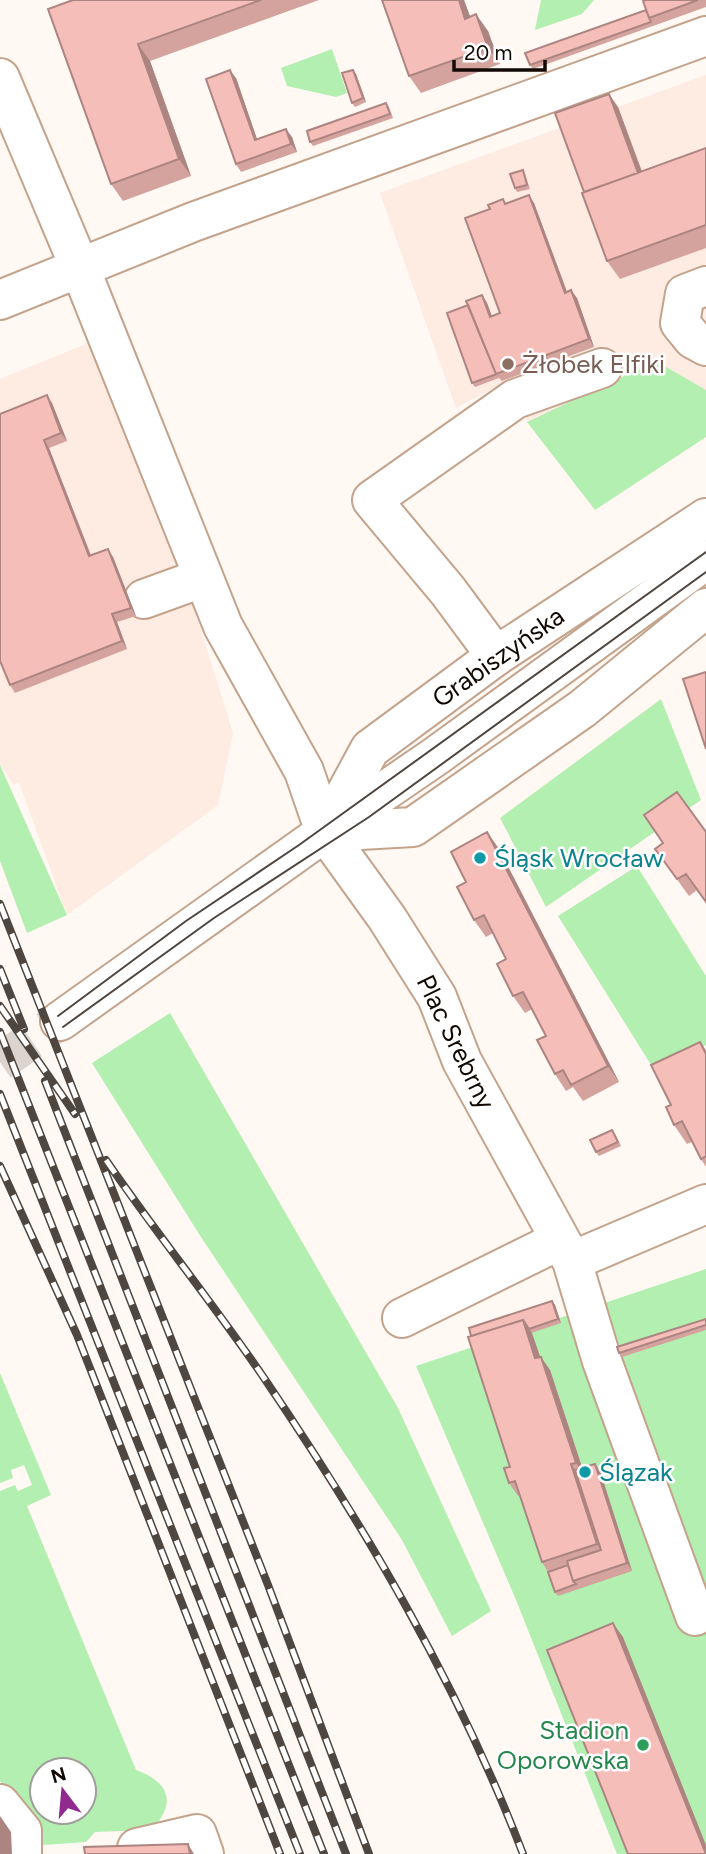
<svg xmlns="http://www.w3.org/2000/svg" width="706" height="1854" font-family="Figtree,sans-serif">
<style>
.commercial{fill:#feebe2}
.green{fill:#b3efb1;fill-rule:evenodd}
.lines{fill:none;stroke-linecap:round;stroke-linejoin:round}
.major-tunnel{stroke:#dcd4cf;stroke-width:38;stroke-dasharray:38 19;stroke-linecap:butt}
.minor-casing{stroke:#c3a38c;stroke-width:42}
.major-casing{stroke:#c3a38c;stroke-width:42}
.minor{stroke:#fff;stroke-width:38}
.major{stroke:#fff;stroke-width:38}
.tram{stroke:#4f4640;stroke-width:2}
.rail-casing{stroke:#4f4640;stroke-width:8}
.rail{stroke:#fff;stroke-width:5;stroke-dasharray:16;stroke-linecap:butt}
.wall{fill:#d4a39e}
.shaded-wall{fill:#ac8581}
.building{fill:#f6beb8;stroke:#ac8581;stroke-width:2}
.education-dot{fill:#8d6e63;stroke:#fff;stroke-width:2.5}
.culture-dot{fill:#0f9aa8;stroke:#fff;stroke-width:2.5}
.leisure-dot{fill:#2e9e5b;stroke:#fff;stroke-width:2.5}
.labels{text-anchor:middle;stroke-width:5;stroke-linejoin:round;paint-order:stroke}
.education-label{font-size:26px;fill:#785e54;stroke:#fff;text-anchor:start}
.street-label{font-size:26px;fill:#130903;stroke:#fff}
.culture-label{font-size:26px;fill:#0d838f;stroke:#fff;text-anchor:start}
.leisure-label{font-size:26px;fill:#27864d;stroke:#fff;text-anchor:end}
</style>
<rect width="100%" height="100%" fill="#fff8f3"/>
<path class="commercial" d="M706,75V390L656,361L527,422L506,381L456,408L380,193Z
M91,342L181,567L233,733L218,805L67,915L19,782L14,785L0,765V379Z"/>
<path class="green" d="M541,0H594L582,14L535,30Z
M332,49L347,93L336,97L287,86L281,68Z
M656,361L706,390V437L595,510L527,422Z
M661,699L701,800L546,907L500,818Z
M0,765L67,915L27,933L0,861Z
M637,866L706,976V1045L658,1076L558,916Z
M170,1013L398,1408L491,1611L452,1636L402,1540L199,1234L92,1063Z
M706,1269V1854H617L516,1600L416,1366Z
M0,1373L51,1495L27,1506L136,1770C170,1782 177,1804 151,1830L95,1832L86,1842L43,1845L35,1837L34,1818L0,1781V1491L15,1485L18,1491L32,1485L24,1465L11,1470L13,1478L0,1483ZM42,1770H84V1812H42Z"/>
<g class="lines">
<path class="major-tunnel" d="M0,1062L60,1021"/>
<defs>
<path id="minor" d="M0,78L80,268L223,626L304,771L325,832L387,918L437,997L462,1061L572,1261L602,1361L695,1616
M706,286L685,294L680,323L693,339L706,346
M0,300L193,222L706,36
M144,599L202,578
M496,656L448,591L372,500L515,399L602,368
M325,832L436,756L706,560
M572,1261L706,1204
M402,1318L560,1240
M0,1804L22,1831V1854
M137,1848L197,1834L204,1854"/>
<path id="major" d="M325,832L413,827L582,709L706,608
M60,1021L325,832L370,749L496,656L706,518"/>
</defs>
<use href="#minor" class="minor-casing"/>
<use href="#major" class="major-casing"/>
<use href="#minor" class="minor"/>
<use href="#major" class="major"/>
<path class="tram" d="M58,1016L186,921L299,845L706,552
M63,1027L214,918L369,817L706,572"/>
<defs>
<path id="rail" d="M0,904L268,1585L369,1854
M0,969L24,1029
M0,1006L75,1114
M0,1032L324,1854
M45,1081L346,1854
M0,1094L300,1854
M106,1160C156,1233 212,1302 262,1375C364,1525 458,1684 523,1854
M0,1166L77,1335L280,1854"/>
</defs>
<use href="#rail" class="rail-casing"/>
<use href="#rail" class="rail"/>
</g>
<path class="wall" d="M73,0H319L150,61L191,176L123,201L111,184Z
M464,0L470,17L488,31L500,64L421,93L409,76Z
M646,0H706V7L533,69L530,65L646,10Z
M353,70L356,74L366,102L355,107L352,103Z
M236,78L257,139L292,137L297,152L241,172L236,164Z
M386,103L389,107L393,118L313,146L310,142Z
M618,107L642,171L706,148V248L620,279L607,261L584,192Z
M525,174L530,189L517,192L515,188Z
M503,199L506,204L534,203L567,292L577,298L594,347L502,381L499,378L475,387L472,383L468,305L482,295L487,303L492,316L500,313L490,209Z
M52,403L67,441L49,448L91,555L113,557L136,616L117,622L127,649L15,693L10,685L0,414Z
M487,832L499,849L619,1082L583,1101L573,1087L566,1091L555,1074L546,1036L532,1009L525,1013L513,996L506,959L493,933L486,937L474,920L466,882Z
M663,843L697,890L689,896L655,849Z
M700,1042L706,1050V1167L701,1159L692,1142L687,1144L674,1125Z
M615,1134L621,1146L599,1156L596,1152Z
M552,1301L555,1305L561,1323L531,1333L540,1357L550,1370L582,1468L595,1464L600,1471L632,1571L558,1596L555,1592L548,1572L542,1562L520,1495L518,1496L509,1483L510,1467L468,1337Z
M706,1319V1330L622,1357L619,1353Z"/>
<path class="shaded-wall" d="M459,0H464L477,35L465,19Z
M476,14L488,31L500,64L488,48Z
M138,44L150,61L191,176L179,159Z
M230,70L236,78L260,148L255,140Z
M353,70L356,74L366,102L363,98Z
M609,94L618,107L649,192L640,179Z
M286,129L292,137L297,152L291,144Z
M529,195L534,203L570,300L565,293Z
M571,290L577,298L594,347L589,339Z
M482,295L487,303L495,325L490,317Z
M47,395L52,403L67,441L61,433Z
M44,440L49,448L94,564L89,556Z
M108,549L113,557L136,616L131,608Z
M112,614L117,622L127,649L122,641Z
M487,832L499,849L619,1082L608,1066Z
M552,1301L555,1305L561,1323L558,1319Z
M523,1320L532,1333L545,1371L535,1358Z
M541,1357L550,1370L585,1476L576,1463Z
M571,1464L580,1478L607,1558L597,1544Z
M595,1464L600,1471L632,1571L627,1563Z
M613,1623L623,1637L706,1845V1854Z
M0,1816L11,1832L12,1854H0Z
M188,1844L194,1854H190Z"/>
<path class="building" d="M73,0H261L138,44L179,159L111,184L48,9Z
M382,0H459L465,19L476,14L488,48L409,76Z
M646,0H698L649,18L643,1Z
M646,10L651,22L530,65L525,53Z
M230,70L255,140L286,129L291,144L236,164L206,79Z
M353,70L363,98L352,103L342,73Z
M609,94L638,173L584,192L555,113Z
M386,103L390,114L310,142L307,131Z
M706,148V225L607,261L582,193Z
M523,170L527,185L515,188L510,174Z
M529,195L565,293L571,290L589,339L496,374L466,301L482,295L490,317L500,313L465,218L490,209L488,205L503,199L505,204Z
M468,305L496,374H497L472,383L447,313Z
M47,395L61,433L44,440L89,556L108,549L131,608L112,614L122,641L10,685L0,661V414Z
M706,672V749L683,679Z
M677,792L706,832V902L686,874L677,879L655,849L663,843L644,815Z
M487,832L608,1066L571,1085L563,1070L555,1074L537,1040L546,1036L523,992L513,996L497,964L506,959L484,915L474,920L457,887L466,882L451,852Z
M700,1042L706,1054V1156L701,1159L682,1121L674,1125L666,1107L671,1105L651,1065Z
M612,1130L618,1142L596,1152L590,1140Z
M552,1301L558,1319L529,1329L523,1320L471,1336L469,1328Z
M706,1319V1325L619,1353L617,1347Z
M523,1320L535,1358L541,1357L576,1463L571,1464L597,1544L542,1562L515,1481L509,1483L504,1468L510,1467L468,1337Z
M595,1464L627,1563L573,1581L567,1561L601,1550L575,1470Z
M568,1565L573,1581L576,1584L555,1592L548,1572Z
M613,1623L706,1854H628L547,1650Z
M188,1844L190,1854H85L84,1847Z"/>
<circle class="education-dot" cx="508" cy="364" r="7"/>
<g class="culture-dot">
<circle cx="480" cy="858" r="7"/>
<circle cx="585" cy="1472" r="7"/>
</g>
<circle class="leisure-dot" cx="643" cy="1745" r="7"/>
<g class="labels">
<g class="education-label">
<text x="522" y="373">Żłobek Elfiki</text>
</g>
<g class="street-label">
<text transform="translate(498 657) rotate(-35)" y="9">Grabiszyńska</text>
<text transform="translate(456 1042) rotate(64)" y="9">Plac Srebrny</text>
</g>
<g class="culture-label">
<text x="494" y="867">Śląsk Wrocław</text>
<text x="599" y="1481">Ślązak</text>
</g>
<g class="leisure-label">
<text x="629" y="1739">Stadion<tspan x="629" dy="30">Oporowska</tspan></text>
</g>
</g>
<g transform="translate(63 1791) rotate(344)"><circle r="33" fill="#ffffff" stroke="#a19d9a" stroke-width="2"/>
<path d="M0-5L12 26L0 18L-12 26Z" fill="#902a8f"/>
<text y="-10" font-size="19" font-weight="bold" text-anchor="middle" fill="#130903">N</text>
</g>
<path d="M454 60v10h91v-10" fill="none" stroke="#130903" stroke-width="3.5"/>
<text x="464" y="60" font-size="21" fill="#130903" stroke="#ffffff" stroke-width="5" paint-order="stroke">20 m</text>
</svg>
